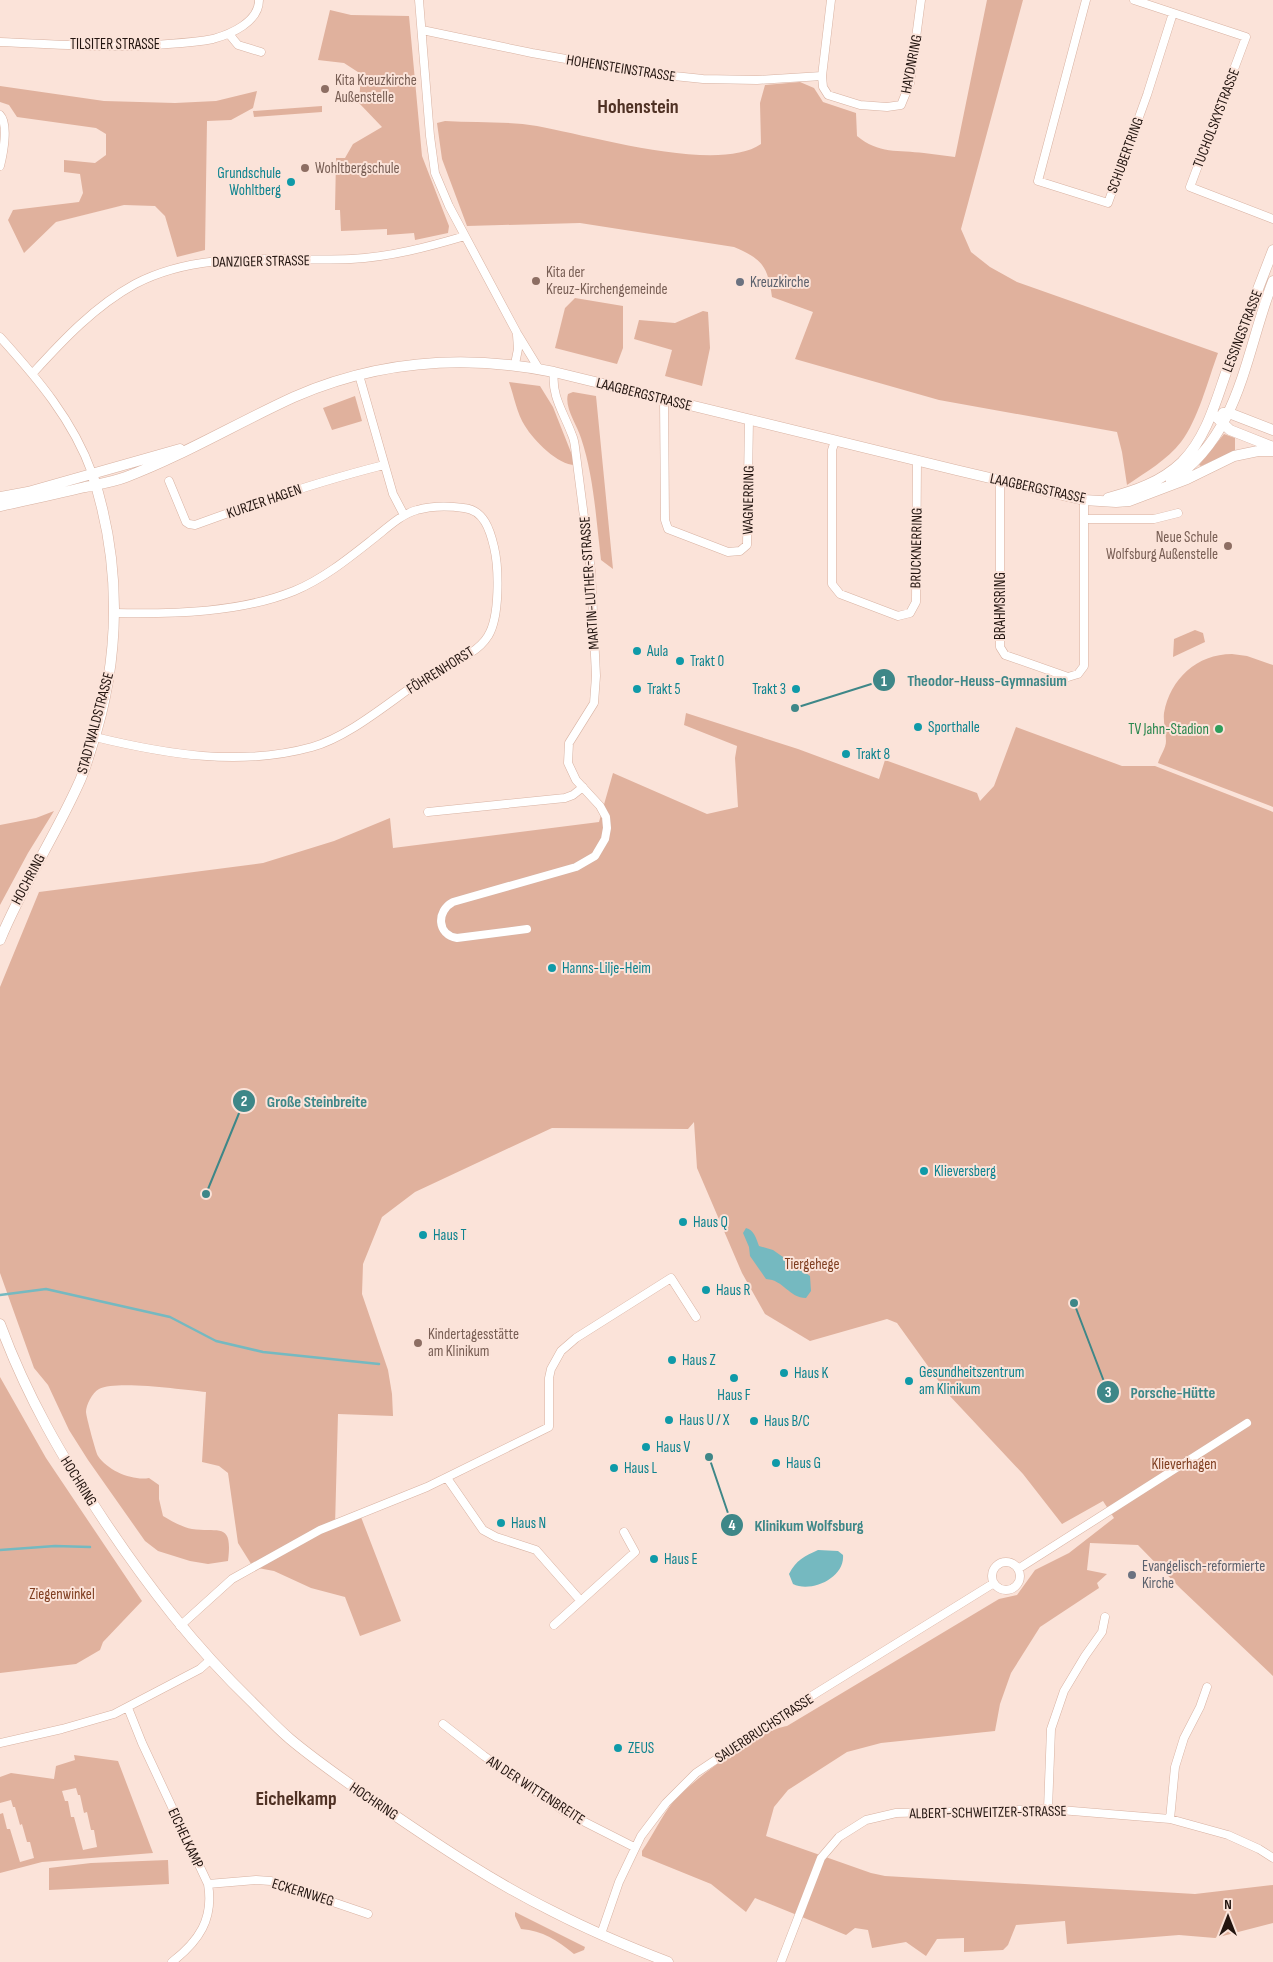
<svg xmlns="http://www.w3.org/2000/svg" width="1273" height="1962" font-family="'Sofia Sans Condensed',sans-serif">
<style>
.green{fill:#e0b19d;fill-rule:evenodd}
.water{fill:#75b9c0}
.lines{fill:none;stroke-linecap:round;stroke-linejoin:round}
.stream{stroke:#75b9c0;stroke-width:2.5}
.minor-casing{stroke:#d8b2a2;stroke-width:9}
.tertiary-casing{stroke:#d8b2a2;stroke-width:11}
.minor{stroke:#fff;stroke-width:8}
.tertiary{stroke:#fff;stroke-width:10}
.education-dot{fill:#8d6e63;stroke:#fbe3d9;stroke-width:2}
.culture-dot{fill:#0f9aa8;stroke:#fbe3d9;stroke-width:2}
.worship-dot{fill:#6b7280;stroke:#fbe3d9;stroke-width:2}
.leisure-dot{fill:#2e9e5b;stroke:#fbe3d9;stroke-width:2}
.labels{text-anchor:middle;stroke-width:4;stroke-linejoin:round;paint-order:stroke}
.street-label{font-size:15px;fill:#231510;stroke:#fbe3d9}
.education-label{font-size:15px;fill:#785e54;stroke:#fbe3d9;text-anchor:start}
.culture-label{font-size:15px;fill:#0d838f;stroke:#fbe3d9;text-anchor:start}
.worship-label{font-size:15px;fill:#5b616d;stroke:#fbe3d9;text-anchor:start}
.leisure-label{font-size:15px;fill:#27864d;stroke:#fbe3d9;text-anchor:end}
.park-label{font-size:15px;fill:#7f3e20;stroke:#fbe3d9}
.district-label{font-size:20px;font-weight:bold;fill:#4f3124;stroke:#fbe3d9}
.leader{fill:none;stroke:#3e8788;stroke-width:2}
.callout-dot{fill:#3e8788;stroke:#fbe3d9;stroke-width:2}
.mark-label{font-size:15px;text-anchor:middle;font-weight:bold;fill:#fff}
.callout-label{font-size:16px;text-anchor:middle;font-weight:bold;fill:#3e8788;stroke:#fbe3d9;stroke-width:4;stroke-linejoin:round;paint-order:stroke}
</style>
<rect width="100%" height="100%" fill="#fbe3d9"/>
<path class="green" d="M987,0H1023L961,229L971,252L990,267L1017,282L1218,353C1208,380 1198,420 1181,442C1167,460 1146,472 1127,485L1122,452L1117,432L939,400L795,359L813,312L772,297C768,266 762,259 734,247L580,223L467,226L442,159L437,123L445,121C475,123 507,121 537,126C588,135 718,174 761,144L760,103L765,85L800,82L814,88L823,102L856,113L857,136C878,154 899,150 924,153C934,154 945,156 955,157Z
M330,10L351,15L409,16L422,156L449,226L448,233L415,240L414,233L387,235V229L341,231L340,210H335L336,158H345L353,144L382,127L359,103L361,74L344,63L318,60Z
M0,86L104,101L175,103L216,101L257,91L253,108L231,120L207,121L205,250L177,257L165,216L155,206L124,205L56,222L24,253L8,220L13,210L79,202L83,193L80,174L64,172V160L95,163L106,155V134L96,128L17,117L9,105L0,102Z
M322,106V112L254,117L253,111Z
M575,298L623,306V348L617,364L555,348L565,308Z
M703,311L708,312L710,348L702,386L665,376L672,350L634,339L639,320L675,323Z
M509,382L540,386L553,407L576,465C559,466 534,441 525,426C517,414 514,396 509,382Z
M573,392L596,396L613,569L601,560C596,519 594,477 581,438C577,425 564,407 568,394Z
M355,396L362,421L332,430L323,408Z
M1224,434L1235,438V451L1201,466L1199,465Z
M1195,630L1203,633L1205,642L1173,657L1174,639Z
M1232,654L1247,656L1273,665V807L1158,763C1160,756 1166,748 1166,741C1166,731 1163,723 1164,713C1170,679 1197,654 1232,654Z
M686,713L798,749L879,779L885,760L977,793L980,801L994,786L1016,727L1122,766H1155L1273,812V1676L1180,1588L1138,1545L1090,1543L1087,1570L1107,1574L1097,1583L1099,1588L1040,1627L1011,1673L1000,1704L995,1731L881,1743L847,1752L788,1790L774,1807L766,1836L871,1873L885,1876L1195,1894L1273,1885V1923L1215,1938L1179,1935L1067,1944L1065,1921L1016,1925L1008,1945L1003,1950L964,1952V1938L937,1939L926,1956L906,1942L872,1948L868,1930L855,1928L846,1935L755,1898L746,1912L711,1884L642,1856V1851C653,1835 661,1817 673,1802C692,1780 759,1730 787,1726L999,1599L1017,1595L1035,1570L1069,1553L1114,1518L1103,1501L1062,1524L1023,1474L948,1394L897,1323L887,1319L810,1341L765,1314L742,1273L697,1168L694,1122L688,1129L552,1128L415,1192L382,1217L363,1264L362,1294L388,1370L392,1394L393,1416L338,1414L335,1526L361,1517L401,1621L360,1636L345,1597L311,1588L274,1571L253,1567L238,1543L228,1473L219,1466L202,1462L206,1392C184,1390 117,1380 99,1389C92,1393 86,1405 86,1412C86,1416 96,1453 98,1456C108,1471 133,1481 149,1478L159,1485V1499L163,1516C171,1521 182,1527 192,1529C219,1533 233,1521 228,1561L208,1564L190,1561L158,1551L145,1541L88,1460L69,1430L48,1385L34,1368L0,1273V987L39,892L263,863L334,841L390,818L393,848L599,822L613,773L707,814L738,807L735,758L737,746L684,725Z
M54,811L28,853L0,905V825L36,818Z
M0,1377L46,1458L142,1601L103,1642L100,1650L76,1664L0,1673Z
M74,1755L118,1761L153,1853L42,1862L0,1873V1814L3,1813L7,1829H10L20,1862L34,1858L30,1842H27L22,1824L20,1825L15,1807H13L11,1800L0,1803V1777L11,1773L54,1779L56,1766L75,1760ZM76,1788L78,1795H80L84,1813L87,1812L91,1830H94L97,1847L83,1850L74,1817H71L68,1801H65L62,1791Z
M168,1860L169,1884L49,1890V1868L91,1863Z
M515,1912L585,1947L584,1950L574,1954C557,1940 543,1931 521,1929L515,1916Z"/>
<path class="water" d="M746,1228C754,1230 756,1238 759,1246L773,1250L810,1276L811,1291L806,1298C789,1298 784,1280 766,1279L750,1256L749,1247L743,1233Z
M818,1550L838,1551L843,1555C845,1578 811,1593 793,1584L789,1574C796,1560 805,1556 818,1550Z"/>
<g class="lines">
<path class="stream" d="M0,1295L46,1289L170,1317L216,1341L263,1352L379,1364
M0,1550L55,1546L90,1547"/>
<defs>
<path id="minor" d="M419,0L430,136L435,173L449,206L517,333L539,369
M831,0L822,76L823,87L828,95L860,105L887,107L901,105L910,83L921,0
M1086,0L1038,181L1108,203L1147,95L1173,13
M1134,0L1246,37L1190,187L1273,219
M422,30L532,53L645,73L703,79L757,80L822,76
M229,34L238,45L261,52
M0,42C56,44 112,49 168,44C183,43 198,42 213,39C231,34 259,22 259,0
M0,115C9,124 3,154 0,166
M0,337C37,378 73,420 92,473
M515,364L518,349L517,335
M33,373C63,340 95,306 135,284C202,249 278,262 351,259C390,257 428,247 465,236
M359,375L393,494L404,515
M664,399L665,520L668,529L728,552L740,551L747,545L749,419
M835,441L832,450V584L840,594L898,616L910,613L916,602L917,460
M169,481L186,522L189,524L195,525C258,502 320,481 384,465
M1000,481V647L1005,655L1068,677L1078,674L1084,666V500
M1084,519H1154L1178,513
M95,737C165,754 240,767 312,747C351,736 391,700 425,678C445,665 476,656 488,636C500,617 499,568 494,547C490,530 484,510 464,508C450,506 431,506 417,510C401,514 386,529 373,539C349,558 323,579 294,591C239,613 174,614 115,613
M428,812L565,798L573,795L583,787
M527,929L457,938C437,935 436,911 453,902L576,867L595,856L605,839L607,828L606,817L600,806L576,780L568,763L569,743L594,703L596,676L591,571L576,455C575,448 575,441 572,435C564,413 551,396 554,372
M447,1478L483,1530L496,1537L536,1550L580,1600
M992 1576a14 14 0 1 1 28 0a14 14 0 1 1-28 0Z
M1018,1569L1247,1423
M554,1625L635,1552L624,1532
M180,1626L232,1579L320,1530L427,1487L549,1427V1378L551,1369L561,1351L576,1338L671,1278L696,1317
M128,1708L142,1743L208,1884C214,1919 199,1941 172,1962
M443,1724L484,1756L567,1813L634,1847
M0,1743L62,1729L114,1714L200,1669L210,1660
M1048,1809L1051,1729L1064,1691L1085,1656L1102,1632L1105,1617
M1170,1819L1175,1767L1184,1738L1200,1707L1207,1687
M208,1884L256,1880L271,1881L368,1914
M601,1934L619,1882L641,1836L666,1803L696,1773L810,1697L994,1583
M781,1962L821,1858L839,1837L866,1820L896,1813L1048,1809L1170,1819L1228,1835L1259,1849L1273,1858"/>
<path id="tertiary" d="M1212,413L1230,430L1273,447
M1223,413H1229L1273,430
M1171,481C1241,434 1245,353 1273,281
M0,497L28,492L180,449
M1108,498C1135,491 1161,482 1182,462C1207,437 1216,400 1228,367C1243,328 1258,289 1273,250
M0,506C28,500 57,494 85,487C99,484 113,482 126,477C184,455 237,423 294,397C377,361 465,354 554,372L956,470L1084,500L1116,502L1129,501L1187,479L1234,456L1258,451H1273
M0,940C22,886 54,838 78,785C84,773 87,761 91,749C121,659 122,563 92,473
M0,1324C27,1397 62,1457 105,1522C150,1589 194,1646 253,1703C265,1715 277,1728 290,1739C321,1765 354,1787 387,1810C441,1847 495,1883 554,1912C591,1931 629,1947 668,1962"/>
</defs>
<use href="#minor" class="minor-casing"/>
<use href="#tertiary" class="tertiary-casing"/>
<use href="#minor" class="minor"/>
<use href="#tertiary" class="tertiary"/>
</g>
<g class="education-dot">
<circle cx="325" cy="89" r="5"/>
<circle cx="305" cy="168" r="5"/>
<circle cx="536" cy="281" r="5"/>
<circle cx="1228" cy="546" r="5"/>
<circle cx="418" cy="1343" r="5"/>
</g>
<g class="culture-dot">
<circle cx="291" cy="182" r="5"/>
<circle cx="637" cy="651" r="5"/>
<circle cx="680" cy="661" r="5"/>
<circle cx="637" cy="689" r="5"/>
<circle cx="796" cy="689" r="5"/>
<circle cx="918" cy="727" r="5"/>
<circle cx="846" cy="754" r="5"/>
<circle cx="552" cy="968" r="5"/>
<circle cx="924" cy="1171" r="5"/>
<circle cx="683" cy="1222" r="5"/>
<circle cx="423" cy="1235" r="5"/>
<circle cx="706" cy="1290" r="5"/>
<circle cx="672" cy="1360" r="5"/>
<circle cx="784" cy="1373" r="5"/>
<circle cx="734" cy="1378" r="5"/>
<circle cx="909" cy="1381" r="5"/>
<circle cx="669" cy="1420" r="5"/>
<circle cx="754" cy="1421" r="5"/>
<circle cx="646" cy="1447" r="5"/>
<circle cx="776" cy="1463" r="5"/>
<circle cx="614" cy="1468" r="5"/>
<circle cx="501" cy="1523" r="5"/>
<circle cx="654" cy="1559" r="5"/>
<circle cx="618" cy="1748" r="5"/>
</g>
<g class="worship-dot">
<circle cx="740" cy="282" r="5"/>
<circle cx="1132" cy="1575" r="5"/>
</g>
<circle class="leisure-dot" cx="1219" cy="729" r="5"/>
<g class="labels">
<g class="street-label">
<text x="115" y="49">TILSITER STRASSE</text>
<text transform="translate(911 64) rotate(-79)" y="5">HAYDNRING</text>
<text transform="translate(621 68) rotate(9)" y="5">HOHENSTEINSTRASSE</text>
<text transform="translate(1216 118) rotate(-69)" y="5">TUCHOLSKYSTRASSE</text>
<text transform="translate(1125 155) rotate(-70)" y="5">SCHUBERTRING</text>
<text transform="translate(261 261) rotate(-1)" y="5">DANZIGER STRASSE</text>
<text transform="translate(1242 331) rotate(-69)" y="5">LESSINGSTRASSE</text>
<text transform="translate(644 394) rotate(14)" y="5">LAAGBERGSTRASSE</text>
<text transform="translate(1038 488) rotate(12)" y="5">LAAGBERGSTRASSE</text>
<text transform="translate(748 500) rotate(-89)" y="5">WAGNERRING</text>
<text transform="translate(264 501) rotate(-19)" y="5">KURZER HAGEN</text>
<text transform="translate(916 548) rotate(-89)" y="5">BRUCKNERRING</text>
<text transform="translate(589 583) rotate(-94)" y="5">MARTIN-LUTHER-STRASSE</text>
<text transform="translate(1000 606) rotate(-90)" y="5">BRAHMSRING</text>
<text transform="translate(440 670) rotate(-32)" y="5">FÖHRENHORST</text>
<text transform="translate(95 723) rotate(-75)" y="5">STADTWALDSTRASSE</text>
<text transform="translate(28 879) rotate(-62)" y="5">HOCHRING</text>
<text transform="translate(79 1481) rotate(58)" y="5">HOCHRING</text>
<text transform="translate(764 1728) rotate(-33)" y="5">SAUERBRUCHSTRASSE</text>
<text transform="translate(536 1790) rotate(33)" y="5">AN DER WITTENBREITE</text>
<text transform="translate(374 1801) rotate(34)" y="5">HOCHRING</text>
<text transform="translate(988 1812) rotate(-1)" y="5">ALBERT-SCHWEITZER-STRASSE</text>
<text transform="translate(186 1838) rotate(65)" y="5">EICHELKAMP</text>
<text transform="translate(303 1892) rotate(17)" y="5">ECKERNWEG</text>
</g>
<g class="education-label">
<text x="335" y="85">Kita Kreuzkirche<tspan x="335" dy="17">Außenstelle</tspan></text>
<text x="315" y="173">Wohltbergschule</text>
<text x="546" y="277">Kita der<tspan x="546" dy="17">Kreuz-Kirchengemeinde</tspan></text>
<text x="1218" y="542" text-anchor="end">Neue Schule<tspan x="1218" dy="17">Wolfsburg Außenstelle</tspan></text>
<text x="428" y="1339">Kindertagesstätte<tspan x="428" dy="17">am Klinikum</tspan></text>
</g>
<g class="culture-label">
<text x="281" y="178" text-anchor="end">Grundschule<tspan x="281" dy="17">Wohltberg</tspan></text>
<text x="647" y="656">Aula</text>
<text x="690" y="666">Trakt 0</text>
<text x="647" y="694">Trakt 5</text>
<text x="786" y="694" text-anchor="end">Trakt 3</text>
<text x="928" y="732">Sporthalle</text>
<text x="856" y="759">Trakt 8</text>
<text x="562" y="973">Hanns-Lilje-Heim</text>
<text x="934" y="1176">Klieversberg</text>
<text x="693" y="1227">Haus Q</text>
<text x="433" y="1240">Haus T</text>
<text x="716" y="1295">Haus R</text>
<text x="682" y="1365">Haus Z</text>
<text x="919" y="1377">Gesundheitszentrum<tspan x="919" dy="17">am Klinikum</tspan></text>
<text x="794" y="1378">Haus K</text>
<text x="734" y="1400" text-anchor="middle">Haus F</text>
<text x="679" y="1425">Haus U / X</text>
<text x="764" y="1426">Haus B/C</text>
<text x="656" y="1452">Haus V</text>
<text x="786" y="1468">Haus G</text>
<text x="624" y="1473">Haus L</text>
<text x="511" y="1528">Haus N</text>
<text x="664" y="1564">Haus E</text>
<text x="628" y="1753">ZEUS</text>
</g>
<g class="worship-label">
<text x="750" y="287">Kreuzkirche</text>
<text x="1142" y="1571">Evangelisch-reformierte<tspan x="1142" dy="17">Kirche</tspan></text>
</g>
<g class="leisure-label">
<text x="1209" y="734">TV Jahn-Stadion</text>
</g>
<g class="park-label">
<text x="812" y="1269">Tiergehege</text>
<text x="1184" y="1469">Klieverhagen</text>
<text x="62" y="1599">Ziegenwinkel</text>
</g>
<g class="district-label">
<text x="638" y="113">Hohenstein</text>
<text x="296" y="1805">Eichelkamp</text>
</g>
</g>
<path class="leader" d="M795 708L884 680M206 1194L244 1101M1074 1303L1108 1392M709 1457L732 1525"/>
<g class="callout-dot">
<circle cx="795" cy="708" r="5"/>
<circle cx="206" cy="1194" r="5"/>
<circle cx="1074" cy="1303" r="5"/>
<circle cx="709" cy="1457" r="5"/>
<circle cx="884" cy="680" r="12"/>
<circle cx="244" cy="1101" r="12"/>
<circle cx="1108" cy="1392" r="12"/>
<circle cx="732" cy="1525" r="12"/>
</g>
<g class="mark-label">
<text x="884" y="686">1</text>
<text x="244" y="1106">2</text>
<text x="1108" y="1397">3</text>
<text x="732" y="1530">4</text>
</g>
<g class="callout-label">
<text x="987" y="686">Theodor-Heuss-Gymnasium</text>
<text x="317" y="1107">Große Steinbreite</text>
<text x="1173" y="1398">Porsche-Hütte</text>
<text x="809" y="1531">Klinikum Wolfsburg</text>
</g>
<g transform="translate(1228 1917)" stroke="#fbe3d9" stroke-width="4" paint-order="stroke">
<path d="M0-4L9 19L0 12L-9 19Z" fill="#231510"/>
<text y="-8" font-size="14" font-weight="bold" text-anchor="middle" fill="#231510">N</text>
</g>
</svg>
